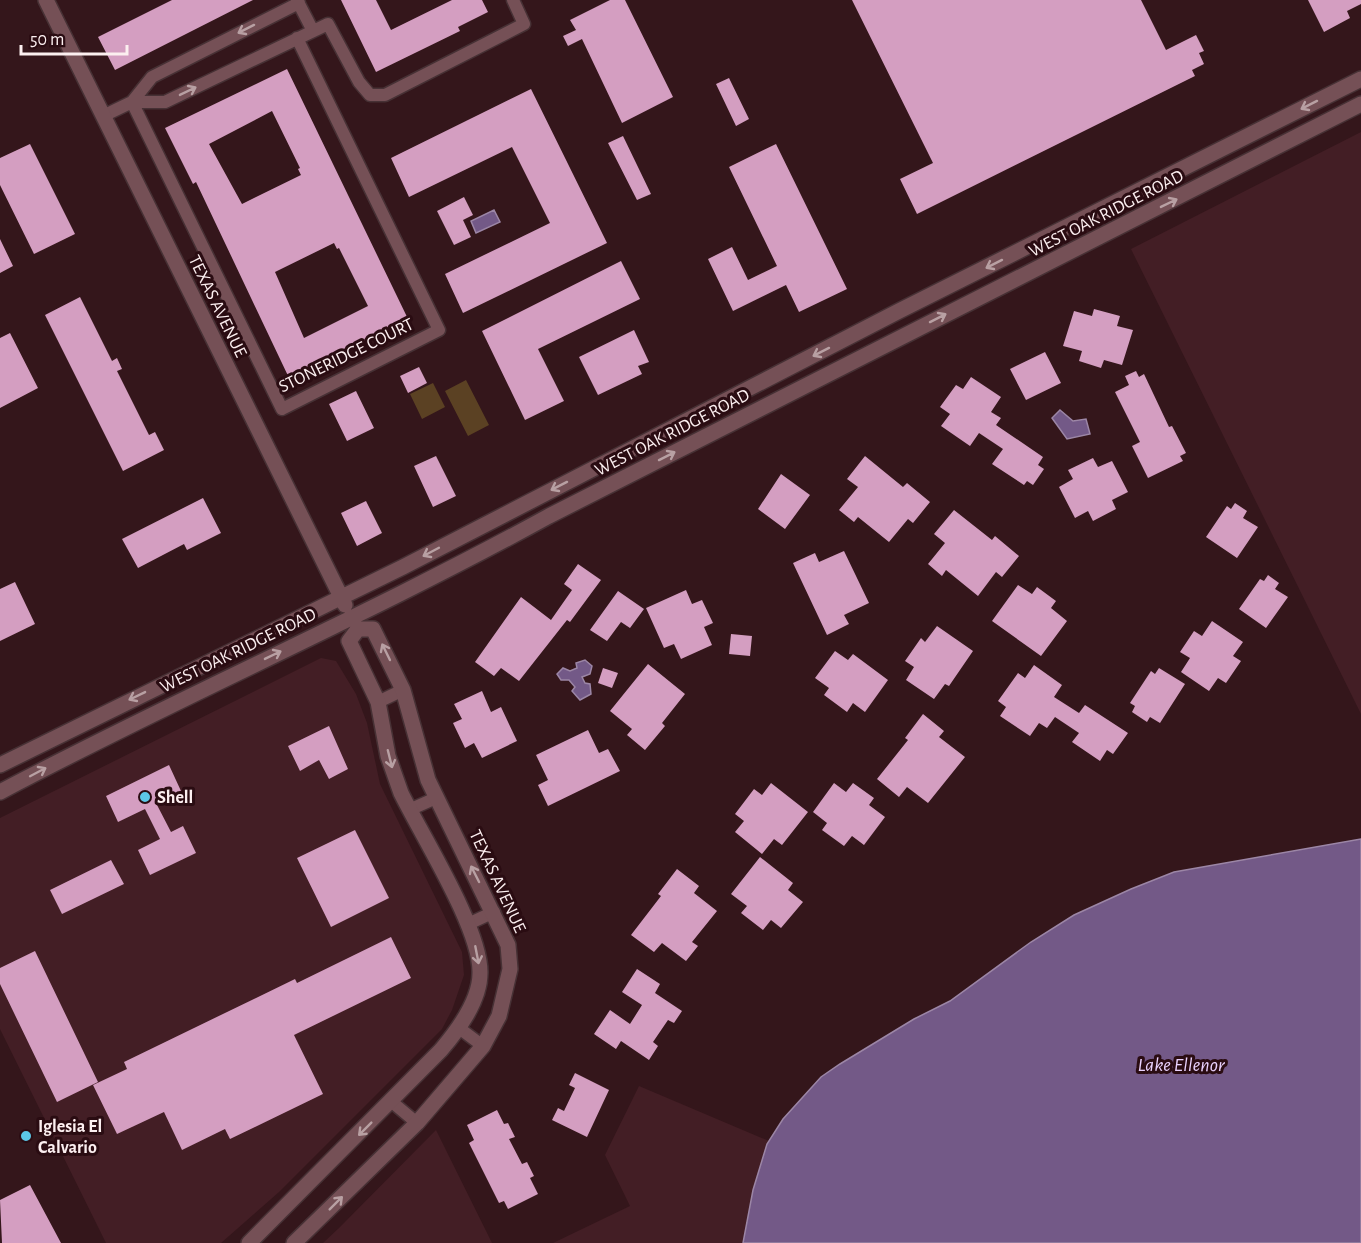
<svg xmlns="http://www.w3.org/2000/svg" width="1361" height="1243" font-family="'Alegreya Sans',sans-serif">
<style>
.built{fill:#431e25}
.green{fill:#5b4123}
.water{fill:#735987;stroke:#9c86a6;stroke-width:1.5}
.building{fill:#d49ec1;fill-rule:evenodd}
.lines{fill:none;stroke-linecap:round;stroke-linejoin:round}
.minor-casing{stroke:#473135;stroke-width:15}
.tertiary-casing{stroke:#473135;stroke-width:18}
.minor{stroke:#755056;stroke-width:12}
.tertiary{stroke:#755056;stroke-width:15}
.oneway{stroke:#b8a0a3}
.poi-dot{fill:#5cc7e7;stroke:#2a0c12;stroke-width:2}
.labels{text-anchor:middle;stroke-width:6;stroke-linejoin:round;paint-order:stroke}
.street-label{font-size:18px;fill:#fceff0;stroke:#2a0c12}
.poi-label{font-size:18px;font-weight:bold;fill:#fceff0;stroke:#2a0c12;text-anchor:start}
.water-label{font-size:20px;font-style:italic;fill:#ead2fe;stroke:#2a0c12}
</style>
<rect width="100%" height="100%" fill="#34161b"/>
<path class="built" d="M1361,132V714L1131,249Z
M321,658L336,661L356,694L367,723L380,784L462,952L464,975L452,1010L442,1029L279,1192L221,1243H106L0,1029V818Z
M639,1086L835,1169L820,1243H553L630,1206L605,1155Z
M436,1130L492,1243H323L339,1228Z"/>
<path class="green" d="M466,380L489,425L468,436L445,391Z
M433,383L445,407L422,419L410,394Z"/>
<path class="water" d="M494,210L500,222L476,233L471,221Z
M1060,410L1073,421L1086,419L1090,434L1067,439L1052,418Z
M585,660L592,666L590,674L582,677L585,683L590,684L591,694L580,700L572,691L575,687L569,680H561L557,674L563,668L570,671L577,668L576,663Z
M1361,839V1243H743L753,1190L767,1144L783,1119L821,1077L840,1064L914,1019L950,1001L1031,942L1074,915L1131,889L1174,872Z"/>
<path class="building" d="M172,0H253L115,70L98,37Z
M341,0H376L391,30L452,0H482L488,12L458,27L460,31L376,72Z
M610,0H625L673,97L622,123L582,39L568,46L563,36L576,30L570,20Z
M852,0H1141L1166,50L1196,35L1204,51L1199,53L1204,64L1192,70L1195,76L917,214L900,179L933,163Z
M1308,0H1361V4L1347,11L1350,18L1324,32Z
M287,69L409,321L290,380L196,182L193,184L165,128ZM272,111L300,168L298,169L301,175L242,204L209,144ZM334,243L337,249L339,248L368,306L304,338L275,272Z
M729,78L749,119L736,126L716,84Z
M531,89L607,243L463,313L445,274L550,223L512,147L409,197L391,158Z
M623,136L651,194L637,200L608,143Z
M30,144L75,234L34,254L0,185V158Z
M776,144L847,289L799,312L786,285L733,311L708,259L732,247L748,280L777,266L729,167Z
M464,197L473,215L463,220L471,237L454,245L437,211Z
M0,239L13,266L0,273Z
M621,261L640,299L538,349L564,401L525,420L482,331Z
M80,297L112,361L117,358L122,369L117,371L149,435L155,432L164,450L123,471L45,315Z
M1094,309L1120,316L1117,326L1133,330L1122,365L1104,360L1101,368L1079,361L1082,351L1063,346L1074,311L1092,316Z
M634,330L649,362L638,366L642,374L598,395L579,357Z
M10,333L38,388L0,408V338Z
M1045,352L1061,383L1026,400L1010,369Z
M419,367L427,383L408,393L400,376Z
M1136,371L1139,377L1144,374L1169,427L1172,426L1186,453L1180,456L1183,461L1148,478L1132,446L1140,442L1115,392L1129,385L1125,376Z
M971,377L1001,397L991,412L1001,418L996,425L1043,457L1038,465L1044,469L1033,485L1027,481L1024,485L992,464L1003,449L979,433L970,446L941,426L950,414L940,407L956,385L963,389Z
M356,391L374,428L347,441L329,404Z
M436,456L456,496L433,507L414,466Z
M865,456L903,487L907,483L930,502L913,523L908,519L889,542L858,517L854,522L839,510L858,487L847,479Z
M1093,458L1098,467L1112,461L1128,492L1112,500L1116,509L1093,521L1088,511L1075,518L1059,487L1073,479L1068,470Z
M781,474L810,495L785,529L758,509Z
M203,498L221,533L187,550L184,544L138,568L122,539Z
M366,501L382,533L357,546L341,513Z
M1235,503L1247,511L1243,518L1258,527L1237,558L1206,537L1227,506L1231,509Z
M954,510L992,540L995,536L1019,556L1002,577L996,572L978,596L946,570L942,576L928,564L945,543L934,534Z
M844,551L869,603L844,615L849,624L827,635L793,563L815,553L819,562Z
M578,564L601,580L570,622L567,620L519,681L501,668L494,676L475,662L521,597L551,620L572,590L564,584Z
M1268,575L1279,583L1275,589L1288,597L1266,628L1239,609L1260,579L1264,581Z
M15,582L35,624L0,641V589Z
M1018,585L1032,594L1037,587L1056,601L1051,608L1067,621L1041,656L992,621Z
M686,590L692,604L702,600L713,623L704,627L712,645L681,659L674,644L664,648L646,608Z
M618,591L644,609L630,628L621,622L607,641L590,630Z
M1212,621L1243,642L1233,656L1241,661L1226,683L1218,678L1209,691L1181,672L1190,658L1180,652L1194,631L1202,636Z
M937,626L973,651L949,686L945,684L934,699L906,680L914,667L905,661L921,638L925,642Z
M731,634L752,636L750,656L729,654Z
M835,651L848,660L853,654L888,680L865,712L853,703L847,712L824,695L829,688L815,678Z
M648,664L685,694L662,723L665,726L645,750L627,735L632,729L610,711Z
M1034,665L1062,685L1054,697L1079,713L1085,705L1128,733L1113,754L1107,750L1100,761L1072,742L1079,733L1055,717L1047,728L1039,723L1030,736L1000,716L1006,707L998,701L1018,673L1025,678Z
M603,668L618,673L612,688L598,683Z
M1159,668L1185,684L1160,723L1150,717L1147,722L1132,712L1135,706L1130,703L1151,671L1155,674Z
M482,691L491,712L501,707L517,741L482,758L474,743L465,748L453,723L462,719L454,704Z
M923,714L944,731L939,737L965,757L928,803L907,787L899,797L877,779L908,740L905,738Z
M329,726L348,769L329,779L319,760L300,771L288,746Z
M588,730L599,753L608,749L620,771L548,806L538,785L548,780L536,755Z
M169,765L181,791L156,803L171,832L183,826L196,853L150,875L138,850L160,839L145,809L118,822L106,796Z
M771,783L808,812L782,845L774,839L762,854L735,832L744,821L735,814L754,789L762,795Z
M834,783L846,792L853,783L874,798L869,805L885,817L864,845L852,836L844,846L822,830L827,823L813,812Z
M355,830L389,898L331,927L297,858Z
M760,857L793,883L788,890L803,902L781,928L771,920L763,930L741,913L747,906L731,894Z
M111,860L124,884L62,914L50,890Z
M677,869L699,886L694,893L717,911L692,942L698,946L686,961L662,943L654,952L631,935L661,896L658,894Z
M391,937L411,978L294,1035L323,1094L230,1139L225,1129L182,1150L164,1112L117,1134L93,1085L127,1069L124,1062L295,979L297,983Z
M35,951L98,1082L57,1102L0,984V968Z
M637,969L660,984L655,993L682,1011L674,1023L668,1020L653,1042L658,1046L649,1060L621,1041L616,1049L594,1034L610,1010L630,1024L642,1005L622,992Z
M575,1073L609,1090L587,1137L552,1120L558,1108L564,1111L575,1088L569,1085Z
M497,1110L504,1124L508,1123L515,1137L509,1139L522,1164L527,1162L534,1176L530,1178L538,1194L508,1209L504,1201L499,1203L469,1143L474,1140L467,1125Z
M30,1185L61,1243H2L0,1200Z"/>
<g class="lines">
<defs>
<path id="minor" d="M297,0L313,31
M132,102L282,409L439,330L297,38
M132,102L152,77L299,3
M103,116L132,102H165L328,24L359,82L370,95H385L524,24L513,0
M378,702L403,690
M409,810L436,798
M468,924L494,912
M459,1028L483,1046
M392,1102L417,1123"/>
<path id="tertiary" d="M46,0L345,605
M0,765L403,567L899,311L1361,79
M0,792C181,696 369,615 549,516L1361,104
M249,1243L441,1050C458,1030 480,1001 480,973C481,929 422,836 401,793L388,756L378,702L349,641L358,629
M294,1243L417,1123L483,1046L499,1016L510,969L508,945L428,780L403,690L373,629H358"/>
</defs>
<use href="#minor" class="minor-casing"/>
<use href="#tertiary" class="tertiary-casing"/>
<use href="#minor" class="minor"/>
<use href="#tertiary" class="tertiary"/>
</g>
<defs><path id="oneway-shaft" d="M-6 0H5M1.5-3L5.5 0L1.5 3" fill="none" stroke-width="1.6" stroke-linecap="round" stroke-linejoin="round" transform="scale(1.5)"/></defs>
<g class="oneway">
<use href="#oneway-shaft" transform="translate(246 29) rotate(153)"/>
<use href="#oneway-shaft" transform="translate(188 91) rotate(-26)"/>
<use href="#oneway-shaft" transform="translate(1309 105) rotate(153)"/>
<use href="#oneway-shaft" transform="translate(1169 203) rotate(-26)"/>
<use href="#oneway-shaft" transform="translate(994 264) rotate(153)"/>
<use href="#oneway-shaft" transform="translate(938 318) rotate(-27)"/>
<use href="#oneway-shaft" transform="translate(821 352) rotate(153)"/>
<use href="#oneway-shaft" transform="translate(667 456) rotate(-27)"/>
<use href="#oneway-shaft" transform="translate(559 486) rotate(153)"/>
<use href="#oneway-shaft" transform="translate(431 552) rotate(152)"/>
<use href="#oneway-shaft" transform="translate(386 652) rotate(-116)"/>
<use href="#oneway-shaft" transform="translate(273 655) rotate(-26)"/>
<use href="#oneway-shaft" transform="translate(137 696) rotate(154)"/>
<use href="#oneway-shaft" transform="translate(390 759) rotate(76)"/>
<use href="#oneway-shaft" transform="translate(38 772) rotate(-28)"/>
<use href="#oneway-shaft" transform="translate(475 874) rotate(-117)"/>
<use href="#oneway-shaft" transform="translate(477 955) rotate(79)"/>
<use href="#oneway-shaft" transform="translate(365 1129) rotate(135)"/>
<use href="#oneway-shaft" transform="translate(336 1203) rotate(-45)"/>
</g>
<g class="poi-dot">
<circle cx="145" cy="797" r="6"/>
<circle cx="26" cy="1136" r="6"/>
</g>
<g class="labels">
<g class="street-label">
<text transform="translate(1106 213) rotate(-27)" y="6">WEST OAK RIDGE ROAD</text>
<text transform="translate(218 306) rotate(64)" y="6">TEXAS AVENUE</text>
<text transform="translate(346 355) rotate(-26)" y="6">STONERIDGE COURT</text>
<text transform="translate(672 432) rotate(-27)" y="6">WEST OAK RIDGE ROAD</text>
<text transform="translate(238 650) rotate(-26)" y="6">WEST OAK RIDGE ROAD</text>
<text transform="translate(498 881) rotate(65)" y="6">TEXAS AVENUE</text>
</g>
<g class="poi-label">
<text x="157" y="803">Shell</text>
<text x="38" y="1132">Iglesia El<tspan x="38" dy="21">Calvario</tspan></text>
</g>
<g class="water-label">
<text x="1181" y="1071">Lake Ellenor</text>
</g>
</g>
<path d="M21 45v9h106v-9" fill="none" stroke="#fceff0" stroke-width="3"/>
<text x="30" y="45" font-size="18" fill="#fceff0" stroke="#2a0c12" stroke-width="4.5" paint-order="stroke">50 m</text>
</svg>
